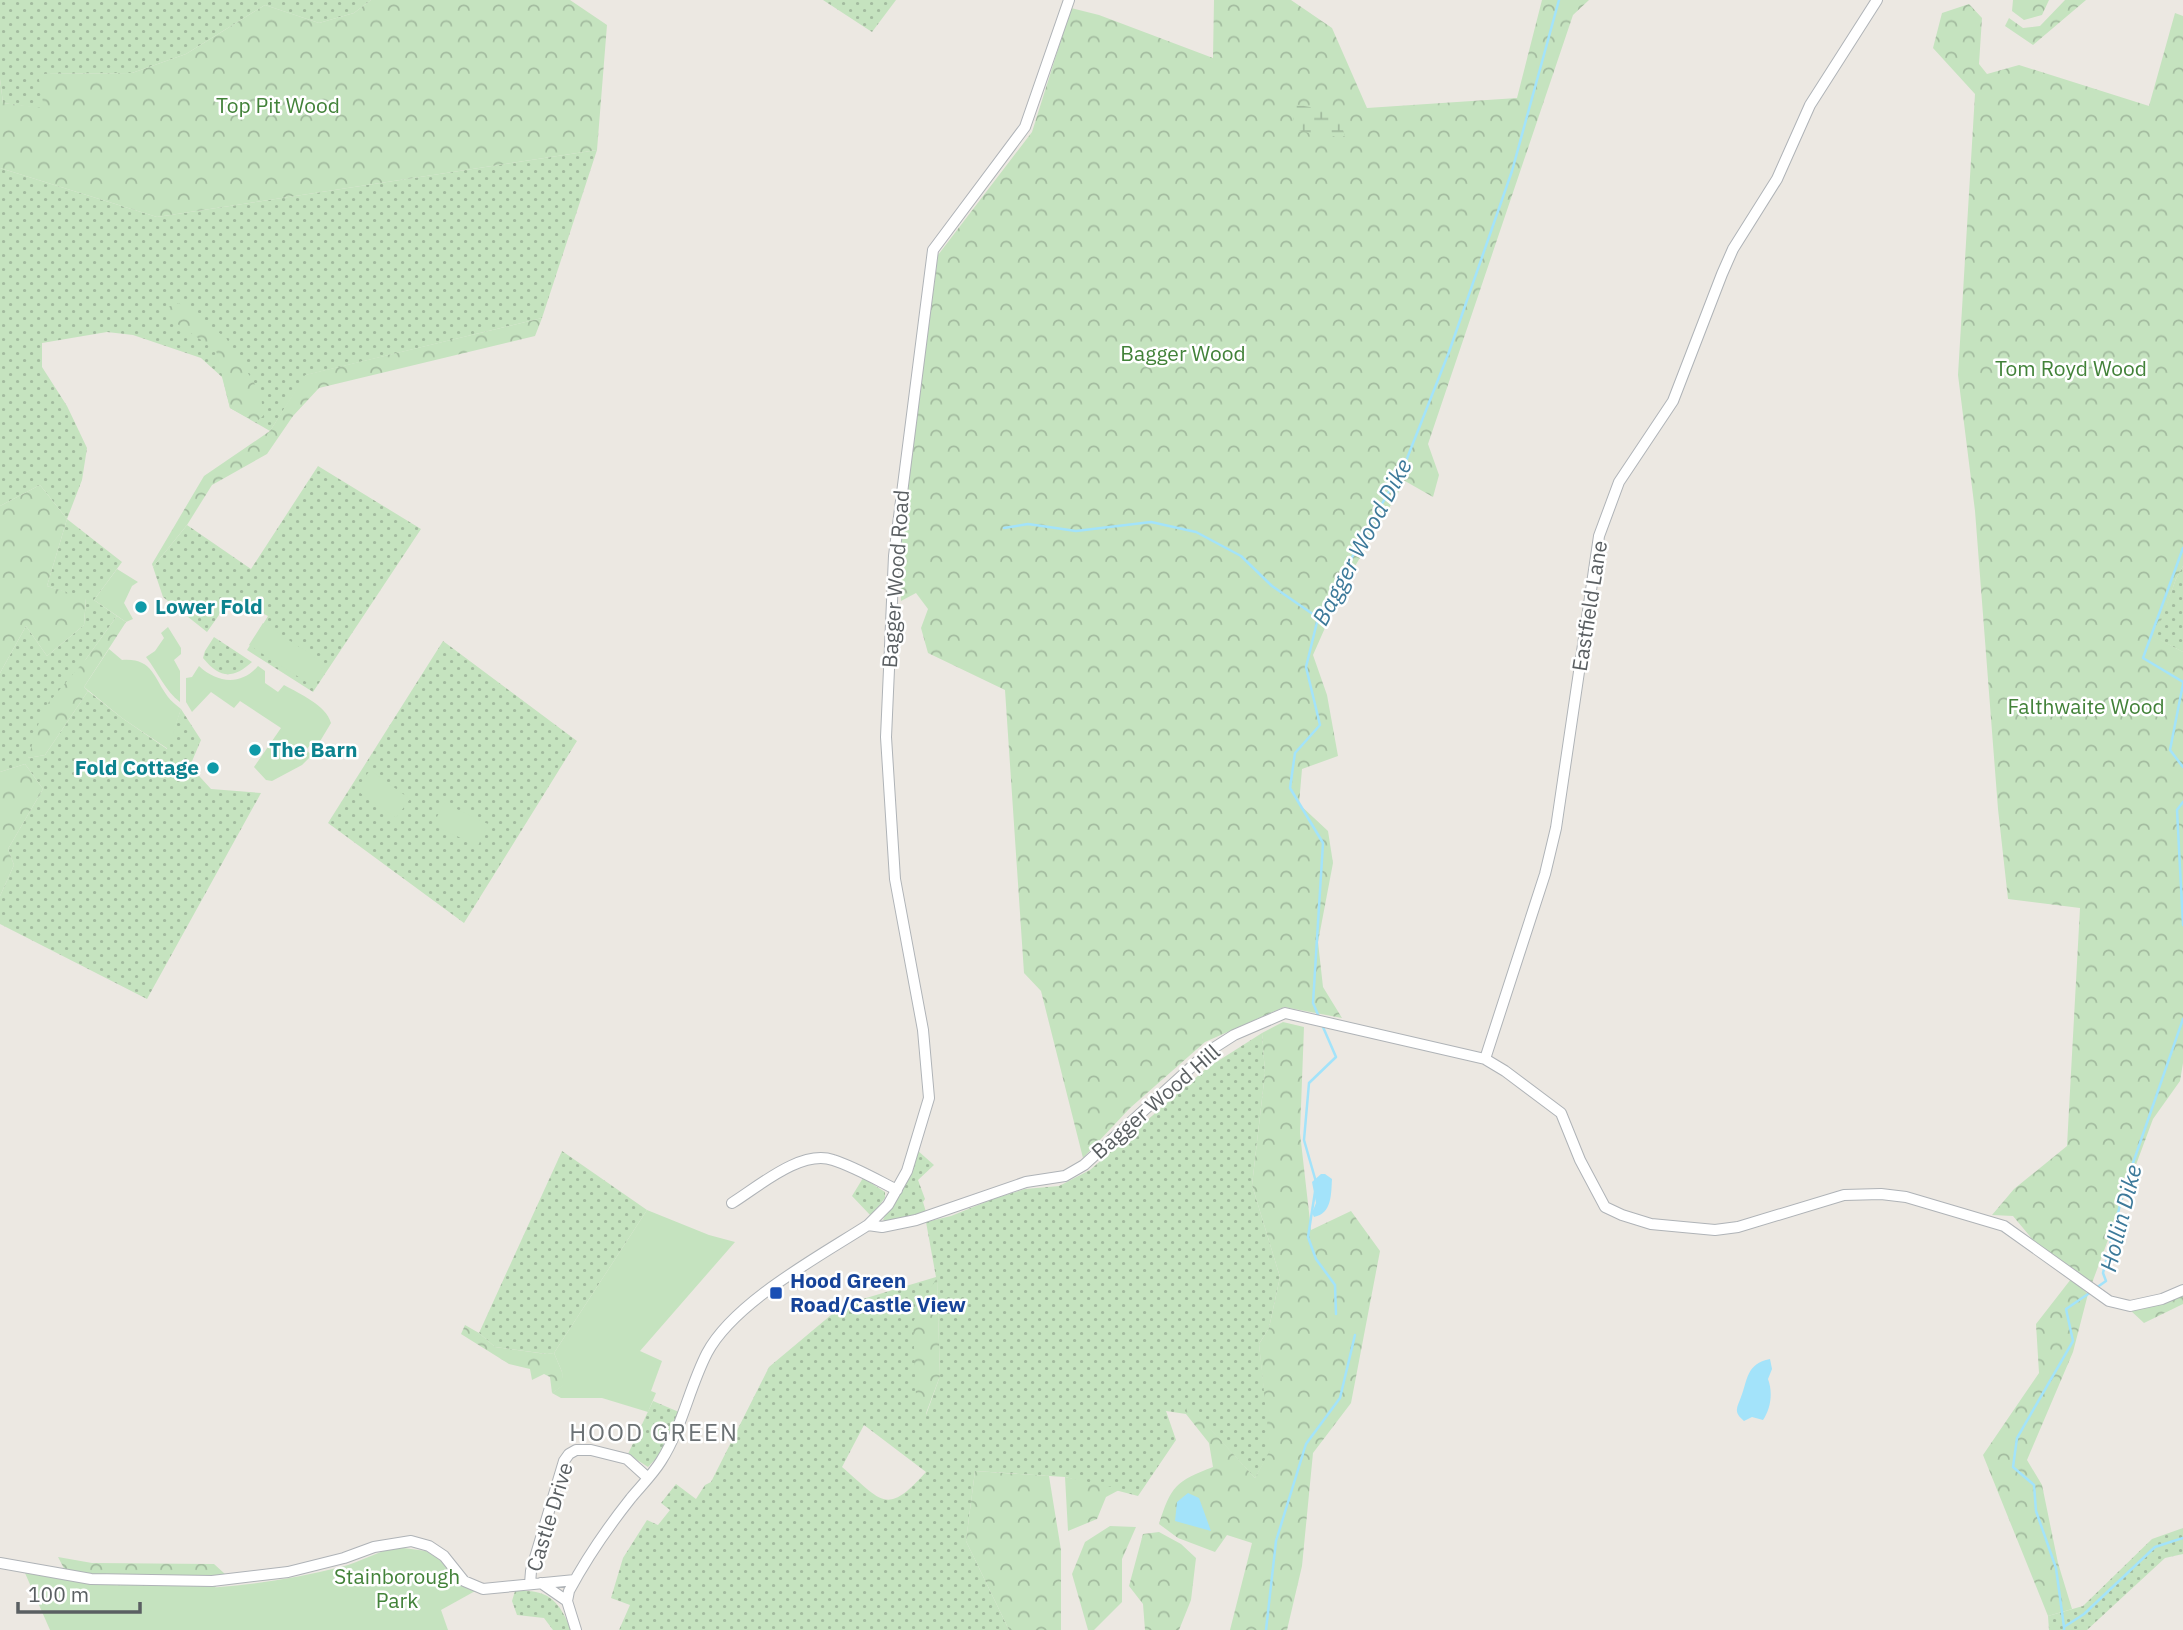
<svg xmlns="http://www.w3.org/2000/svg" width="2183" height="1630" font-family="'IBM Plex Sans',sans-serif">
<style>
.grass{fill:url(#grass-dots);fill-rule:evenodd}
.forest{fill:url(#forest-crowns)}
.wetland{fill:url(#wetland-marsh)}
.green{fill:#c5e3bf}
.water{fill:#a3e3fa}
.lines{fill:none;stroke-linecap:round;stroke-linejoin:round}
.stream{stroke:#a3e3fa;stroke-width:2.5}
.minor-casing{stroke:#afb3b7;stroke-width:12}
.minor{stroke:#fff;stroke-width:10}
.culture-dot{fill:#0f9aa8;stroke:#fff;stroke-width:2.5}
.transit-dot{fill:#1a4fb4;stroke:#fff;stroke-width:2.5}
.labels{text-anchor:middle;stroke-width:5;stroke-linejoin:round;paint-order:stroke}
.park-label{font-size:21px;fill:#428239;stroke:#fff}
.street-label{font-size:21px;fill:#5a5f62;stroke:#fff}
.culture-label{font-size:21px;font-weight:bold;fill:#0d838f;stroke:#fff;text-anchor:start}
.transit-label{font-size:21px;font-weight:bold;fill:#164399;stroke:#fff;text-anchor:start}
.water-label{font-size:23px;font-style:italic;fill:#3d7a9a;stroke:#fff}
.quarter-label{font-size:24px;letter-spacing:2px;fill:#6b7174;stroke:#fff}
</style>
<defs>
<pattern id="grass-dots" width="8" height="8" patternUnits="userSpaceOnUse" patternTransform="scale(1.75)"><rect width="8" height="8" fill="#c5e3bf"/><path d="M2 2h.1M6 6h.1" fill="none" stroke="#a3bb9f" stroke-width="1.8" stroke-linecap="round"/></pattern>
<pattern id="forest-crowns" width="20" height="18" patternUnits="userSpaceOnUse" patternTransform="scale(1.75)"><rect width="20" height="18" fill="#c5e3bf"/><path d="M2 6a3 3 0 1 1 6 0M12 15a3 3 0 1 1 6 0" fill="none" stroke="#a3bb9f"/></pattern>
<pattern id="wetland-marsh" width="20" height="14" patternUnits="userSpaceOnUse" patternTransform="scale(1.75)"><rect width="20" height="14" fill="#c5e3bf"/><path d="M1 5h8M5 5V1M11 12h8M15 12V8" fill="none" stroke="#a3bb9f"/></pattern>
</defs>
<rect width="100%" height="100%" fill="#ece8e2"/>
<path class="grass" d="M0,0H371L354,13L319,23L265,5L186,54L132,73L39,74L45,109L3,103L0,79Z
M823,0H896L872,32Z
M597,150L542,318L306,375L270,431L230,408L222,377L201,358L133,335L107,332L42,343V367L67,406L87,448L82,480L67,519L122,562L94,600L117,616L86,659L28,758L45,755L88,691L122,718L167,749L181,709L201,740L190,766L211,789L261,793L147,999L0,924V896L14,865L8,849L43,789L25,764L0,772V673L26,626L47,656L84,625L86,599L47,586L67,519L40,485L0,506V168L157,217Z
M318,466L421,529L313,692L247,650L268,616L231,598L207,632L163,597L153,567L187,525L251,569Z
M2183,566V652L2154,637L2176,579Z
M214,637L252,662C233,679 220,679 203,658L205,651Z
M443,641L577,741L464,923L328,823Z
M1262,1033L1265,1073L1252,1185L1280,1277L1269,1328L1259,1344L1271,1450L1255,1478L1186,1403V1414L1166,1411L1176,1440L1138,1496L1065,1477L975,1471L966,1541L1009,1630H619L630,1605L611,1598L623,1558L647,1520L658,1525L670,1510L661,1503L676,1484L696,1499L705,1485L711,1482L769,1367L843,1305L936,1277L926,1222L951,1216L993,1199L1025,1189L1059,1186L1090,1170L1207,1068ZM937,1279L940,1376L926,1415ZM864,1425L926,1472C886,1517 882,1501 842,1467Z
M917,1150L934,1165L918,1180L925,1199L923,1202L926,1212L888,1222L883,1220Z
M562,1151L647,1210L554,1353L547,1354L495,1347L479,1333Z
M863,1178L885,1192V1198L871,1216L852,1196Z
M653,1401L679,1412L662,1452L648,1467L628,1454Z
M2183,1528V1554L2165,1558L2087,1630H2049L2048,1616L2083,1606L2152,1539Z
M515,1591C548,1589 559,1600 571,1630H553L544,1618L517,1615L512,1601Z"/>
<path class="forest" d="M371,0H570L607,25L597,150L157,217L0,168V79L3,103L44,108L38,74L132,73L186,54L265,5L319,23L354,13Z
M1214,0H1291L1332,28L1367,108L1517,98L1542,0H1589L1573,15L1428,444L1439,475L1433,497L1405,481L1344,585L1313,655L1327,695L1338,756L1302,769L1299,804L1328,831L1333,863L1318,942L1323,987L1342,1018L1284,1007L1205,1042L1130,1108L1083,1158L1041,991L1024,973L1005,690L928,653L921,628L928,609L916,593L901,601L899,557L938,255L1032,132L1071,8L1099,15L1213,58Z
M2013,0H2049L2042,15L2024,20L2012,11Z
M2065,0H2086L2033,45L2005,26L2009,18L2023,28L2040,26Z
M1969,4L1982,18L1979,64L1987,74L2019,65L2149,106L2175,13L2183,16V566L2176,579L2155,637L2183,652V1063L2180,1081L2153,1119L2092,1283L2033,1240L2013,1216L1992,1215L2014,1189L2067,1146L2080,908L2008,899L1998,809L1975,511L1958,375L1975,94L1933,48L1942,13Z
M179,303L226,338L261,394L263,416L256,422L230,408L216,350L173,321L168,307Z
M542,318L535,336L319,388L293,416L267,454L212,485L187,525L153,567L152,564L204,476L270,431L305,375Z
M40,485L67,519L47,586L86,598L84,625L47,656L26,626L0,673V506Z
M117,616L126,622L84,687L88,691L45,755L28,758L43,709L86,659Z
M25,764L43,789L8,849L14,865L0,896V772Z
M1283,1022L1304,1027L1300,1133L1311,1230L1351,1211L1380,1251L1351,1403L1313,1453L1302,1566L1287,1630H1230L1252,1543L1227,1535L1215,1552L1178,1538L1159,1524C1171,1486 1176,1481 1213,1467L1209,1443L1186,1414V1402L1255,1478L1270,1450L1259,1344L1269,1328L1280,1277L1252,1185L1265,1073L1262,1033Z
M937,1277L940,1376L925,1416L916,1396L913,1322Z
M2071,1279L2088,1294L2073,1352L2027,1460L2042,1485L2058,1563L2072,1609L2048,1616L1983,1455L2039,1373L2036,1324Z
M2183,1294V1304L2144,1323L2130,1310Z
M465,1325L479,1333L495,1347L546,1354L554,1353L562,1372L564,1385L552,1393L550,1377L544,1374L532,1380L530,1369L509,1364L461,1334Z
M975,1471L1049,1476L1061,1550V1630H1009L966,1541Z
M1065,1477L1121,1489L1106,1497L1097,1519L1068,1531Z
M1110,1526L1136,1527L1122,1559V1602L1094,1630H1088L1072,1574L1085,1542Z
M1159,1532L1181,1544L1196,1558L1191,1600L1179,1630H1145L1143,1604L1129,1586L1143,1534Z
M58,1557L92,1563L214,1564L225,1574L209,1596L70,1580Z"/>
<path class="wetland" d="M1293,104L1337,112L1345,136H1318L1293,128Z"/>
<path class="green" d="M117,569L138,582L132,586L124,603L133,619L126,622L94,600Z
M263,623L325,664L311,685L249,645Z
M168,627L181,648V654L174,660L180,671V702C166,692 157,671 146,657L155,651L164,638L161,633Z
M109,649L122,660C153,658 153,677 168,697C171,701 176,705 181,709L168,749L122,718L84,687Z
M199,666C217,683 241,686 258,666L265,671V683L278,692L284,685C300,694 326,705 331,723L316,748L311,744L306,750L312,755L302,765L272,781L266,780L254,767L281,728L240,701L234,708L211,692L192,712L186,702V678L192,677Z
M370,770L410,799L396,818L356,790Z
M444,803L488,824L478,846L433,825Z
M647,1210L709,1235L735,1242L640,1351L662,1361L651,1391L656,1393L648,1412L602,1398H561L552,1393L563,1385L562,1372L554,1353Z
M396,1547L426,1551L440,1560L461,1586L477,1590L441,1610L448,1630H50L25,1573C68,1580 111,1586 154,1588C216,1591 281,1582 341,1567C360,1562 377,1552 396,1547Z"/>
<path class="water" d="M1321,1174H1325L1332,1179C1331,1195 1332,1213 1314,1217L1312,1213L1316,1203L1312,1182Z
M1770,1359L1772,1369L1768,1379C1773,1392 1771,1408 1763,1420L1752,1417L1744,1421C1733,1412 1737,1408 1741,1397C1748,1379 1746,1364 1770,1359Z
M1188,1493L1199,1498L1211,1531L1175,1521L1177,1502Z"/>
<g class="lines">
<path class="stream" d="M1004,528L1028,524L1076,531L1151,522L1196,532L1241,556L1272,586L1317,617
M2183,548L2143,658L2183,682
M2183,684L2170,750L2183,767
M2183,802L2177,810L2183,925
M1319,1017L1313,1003L1323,843L1290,788L1295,753L1320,725L1306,667L1318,618L1406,461L1449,352L1512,171L1559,0
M1316,1182L1304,1140L1309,1083L1336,1057L1323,1027
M1315,1192L1308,1237L1316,1259L1335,1285L1336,1314
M2096,1288L2106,1281L2103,1273L2124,1189L2183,1019
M2064,1627L2056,1568L2036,1511L2034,1485L2013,1467L2017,1438L2073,1341L2066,1309L2091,1292
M1266,1630L1276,1541L1306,1444L1340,1398L1355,1335
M2064,1630V1627L2084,1614L2155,1547L2183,1538"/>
<defs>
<path id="minor" d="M1485,1059L1545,874L1556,828L1599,536L1619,482L1673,401L1722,274L1733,249L1777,179L1810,105L1877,0
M732,1203C758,1187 801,1149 833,1160C855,1167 877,1180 897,1190
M868,1225L882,1227L916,1220L1026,1182L1065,1176L1084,1165L1209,1051L1234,1035L1285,1013L1485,1059L1505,1071L1561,1113L1580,1160L1605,1207L1622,1215L1651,1224L1715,1230L1738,1227L1844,1195L1881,1194L1906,1197L2004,1226L2109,1301L2130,1306L2162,1299L2183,1290
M0,1563L91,1579L212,1581L288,1572L344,1558L374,1547L411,1541L429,1546L444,1556L464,1581L483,1589L575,1580
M541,1583L567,1601
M530,1584L531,1571L564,1461L569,1454L576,1450H591L627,1459L648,1478
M576,1630L567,1601L569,1591C586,1559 608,1527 631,1498C641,1486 653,1474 661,1461C682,1428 689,1388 707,1353C734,1302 820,1256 868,1225L888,1205L907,1171L929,1098L923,1030L895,879L886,737L894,556L933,250L1025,127L1069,0"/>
</defs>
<use href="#minor" class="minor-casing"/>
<use href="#minor" class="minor"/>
</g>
<g class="culture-dot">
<circle cx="141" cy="607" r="7"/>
<circle cx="255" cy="750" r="7"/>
<circle cx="213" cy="768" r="7"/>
</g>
<rect class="transit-dot" x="769" y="1286" width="14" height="14" rx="3.5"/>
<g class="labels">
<g class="park-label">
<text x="278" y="113">Top Pit Wood</text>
<text x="1183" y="361">Bagger Wood</text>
<text x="2071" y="376">Tom Royd Wood</text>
<text x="2086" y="714">Falthwaite Wood</text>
<text x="397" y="1584">Stainborough<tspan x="397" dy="24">Park</tspan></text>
</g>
<g class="street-label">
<text transform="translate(896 579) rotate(-86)" y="7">Bagger Wood Road</text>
<text transform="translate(1590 606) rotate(-81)" y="7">Eastfield Lane</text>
<text transform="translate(1156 1102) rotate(-41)" y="7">Bagger Wood Hill</text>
<text transform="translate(550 1517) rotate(-73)" y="7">Castle Drive</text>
</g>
<g class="culture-label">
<text x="155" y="614">Lower Fold</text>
<text x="269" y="757">The Barn</text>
<text x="199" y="775" text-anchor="end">Fold Cottage</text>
</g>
<g class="transit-label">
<text x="790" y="1288">Hood Green<tspan x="790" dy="24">Road/Castle View</tspan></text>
</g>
<g class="water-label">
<text transform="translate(1362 542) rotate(-62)" y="8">Bagger Wood Dike</text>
<text transform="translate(2121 1218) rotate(-76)" y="8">Hollin Dike</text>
</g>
<g class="quarter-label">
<text x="654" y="1441">HOOD GREEN</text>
</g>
</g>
<path d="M18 1602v10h122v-10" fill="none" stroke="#5a5f62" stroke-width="3.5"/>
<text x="28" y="1602" font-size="21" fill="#5a5f62" stroke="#ffffff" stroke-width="5" paint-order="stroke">100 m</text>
</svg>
